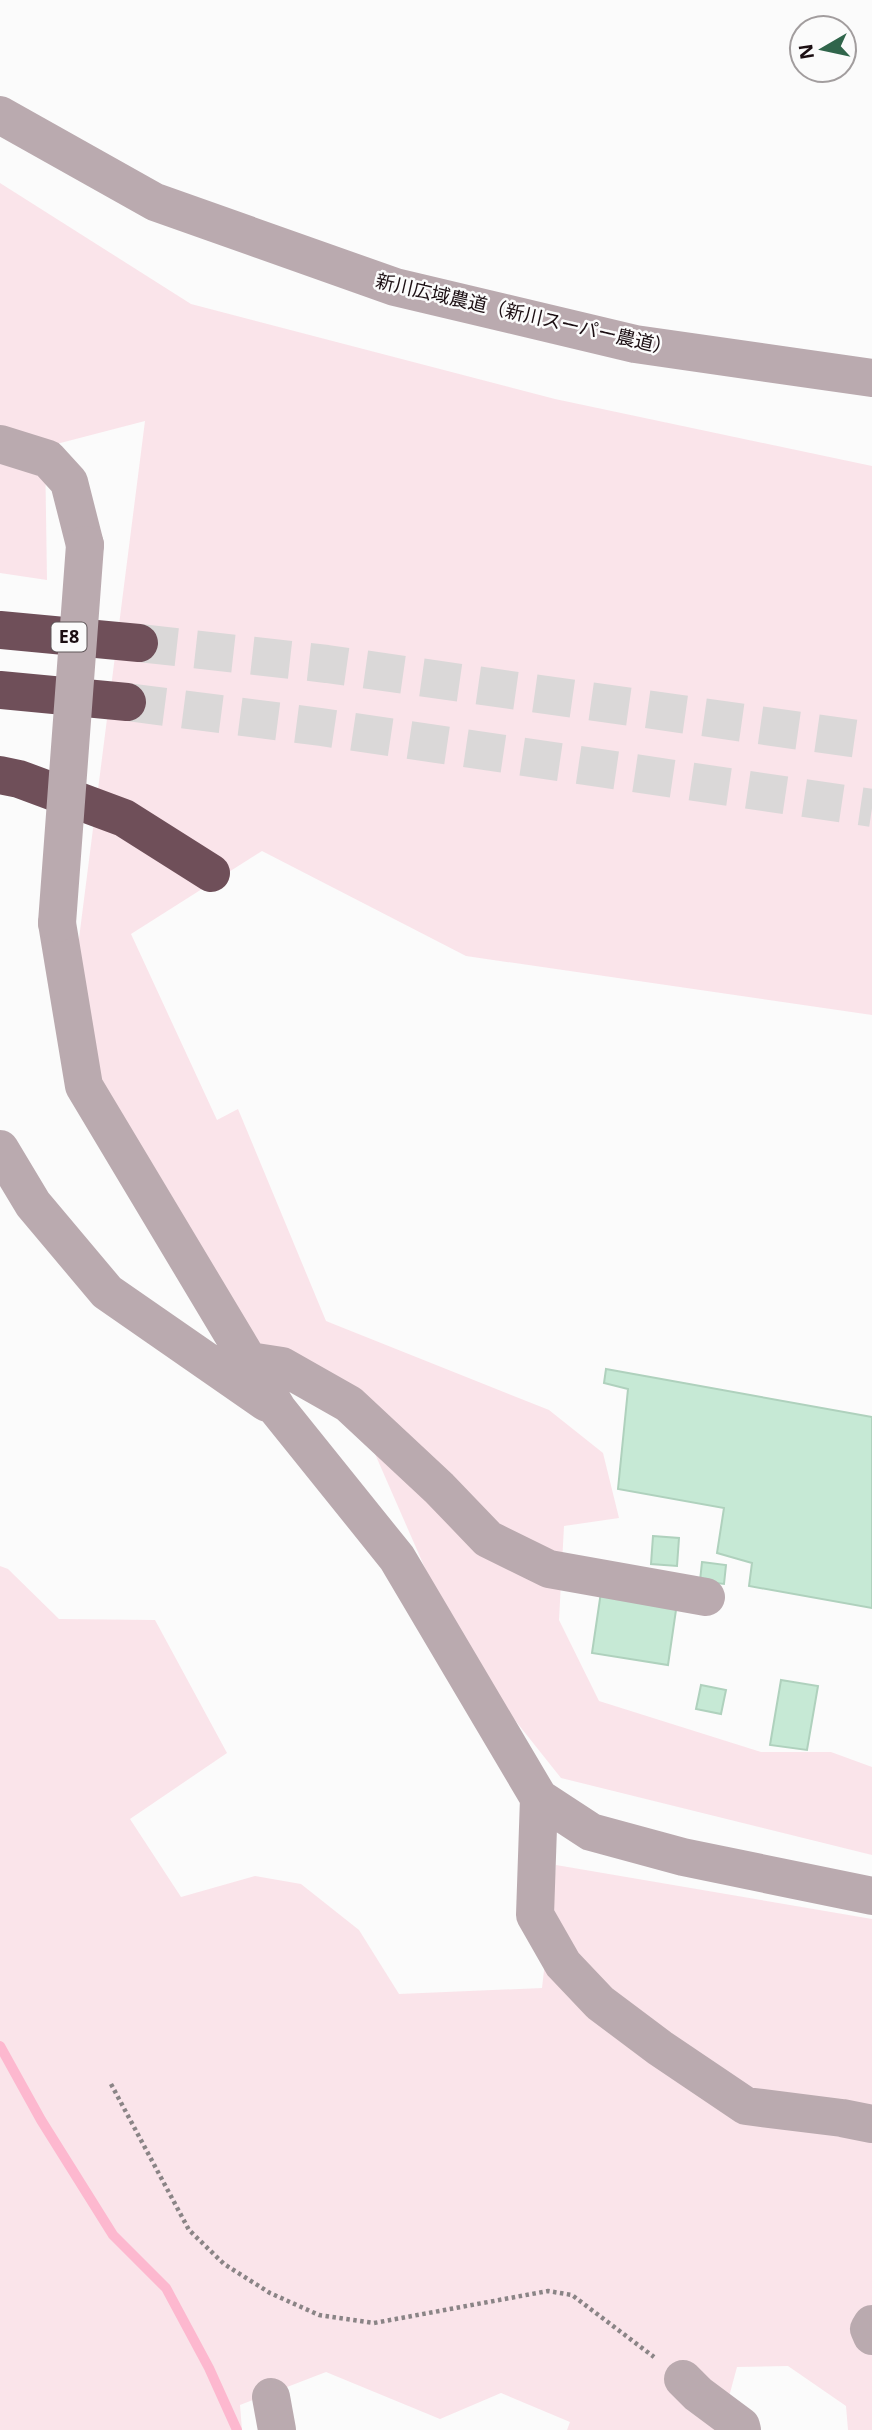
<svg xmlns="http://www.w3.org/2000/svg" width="872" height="2430" font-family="'Open Sans','Noto Sans JP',sans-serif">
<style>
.green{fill:#fae4ea}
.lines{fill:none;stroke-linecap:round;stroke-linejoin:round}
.stream{stroke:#fdb8cf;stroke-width:10}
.building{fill:#c6e9d5;stroke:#afd1bd;stroke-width:2}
.highway-tunnel{stroke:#dad8d8;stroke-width:38;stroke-dasharray:38 19;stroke-linecap:butt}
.path{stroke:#8a8486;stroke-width:4.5;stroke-dasharray:3.5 3.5;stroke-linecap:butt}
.minor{stroke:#baaaaf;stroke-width:38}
.highway{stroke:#6f4f59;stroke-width:38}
.minor-bridge{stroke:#baaaaf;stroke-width:38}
.labels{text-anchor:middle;stroke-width:5;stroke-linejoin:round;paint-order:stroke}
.shield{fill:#fbfbfb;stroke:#5f5659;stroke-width:2}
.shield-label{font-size:18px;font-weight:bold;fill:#1c0f13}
.street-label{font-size:19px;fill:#1c0f13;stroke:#fbfbfb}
</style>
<rect width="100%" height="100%" fill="#fbfbfb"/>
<path class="green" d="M0,183L191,304L555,399L872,466V1015L466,956L262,851L131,934L217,1120L238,1109L326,1321L549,1410L603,1453L619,1518L564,1526L559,1620L599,1701L761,1752H831L872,1767V1855L561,1778L463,1655L372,1447L315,1366L220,1332L63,1064L145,421L45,447L47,580L0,573Z
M0,1566L8,1569L59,1619L155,1620L227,1753L130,1819L181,1897L255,1876L301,1884L359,1930L399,1994L542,1988L556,1865L872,1919V2430H848L846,2406L788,2366L737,2367L720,2430H567L570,2422L501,2393L440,2419L326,2372L240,2405L242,2430H0Z"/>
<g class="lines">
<path class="stream" d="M0,2046L41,2120L113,2235L166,2288L209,2368L237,2430"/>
</g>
<path class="building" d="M606,1369L872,1417V1608L749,1586L752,1563L717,1553L724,1508L618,1489L628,1389L604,1383Z
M653,1536L679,1538L677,1566L651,1564Z
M702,1562L726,1565L724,1584L700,1581Z
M601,1592L677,1603L668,1665L592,1653Z
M781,1680L818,1686L807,1750L770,1745Z
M701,1685L726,1690L721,1714L696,1709Z"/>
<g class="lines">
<path class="highway-tunnel" d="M139,643L327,664L872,741
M127,702L321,727L872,808"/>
<path class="path" d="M111,2084L189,2230L224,2264L270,2293L319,2315L374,2323L548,2291L572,2295L654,2357"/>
<path class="minor" d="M0,115L155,202L395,287L635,344L872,378
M0,444L48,459L69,482L85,545
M57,923L84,1086L278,1410L397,1558L539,1798L591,1832L683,1857L872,1896
M0,1149L33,1204L107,1292L267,1403
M249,1361L282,1366L349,1404L439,1488L488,1539L549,1569L706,1597
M539,1798L535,1915L563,1964L600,2003L660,2048L746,2106L842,2118L872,2124
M872,2324L869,2329L872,2336
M683,2379L698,2394L741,2426L742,2430
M271,2397L277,2430"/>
<path class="highway" d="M0,630L139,643
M0,690L127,702
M0,775L19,779L124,818L211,873"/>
<path class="minor-bridge" d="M57,923L85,545"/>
</g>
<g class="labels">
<rect class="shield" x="51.5" y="622.5" width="35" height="29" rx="5"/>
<g class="shield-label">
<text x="69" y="643">E8</text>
</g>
<g class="street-label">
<text transform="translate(524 314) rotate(13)" y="7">新川広域農道（新川スーパー農道）</text>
</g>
</g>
<g transform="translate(823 49) rotate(261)"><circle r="33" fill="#fbfbfb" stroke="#a29d9e" stroke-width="2"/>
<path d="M0-5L12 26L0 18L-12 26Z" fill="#30654b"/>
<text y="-10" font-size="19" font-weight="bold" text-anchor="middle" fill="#1c0f13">N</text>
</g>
</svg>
